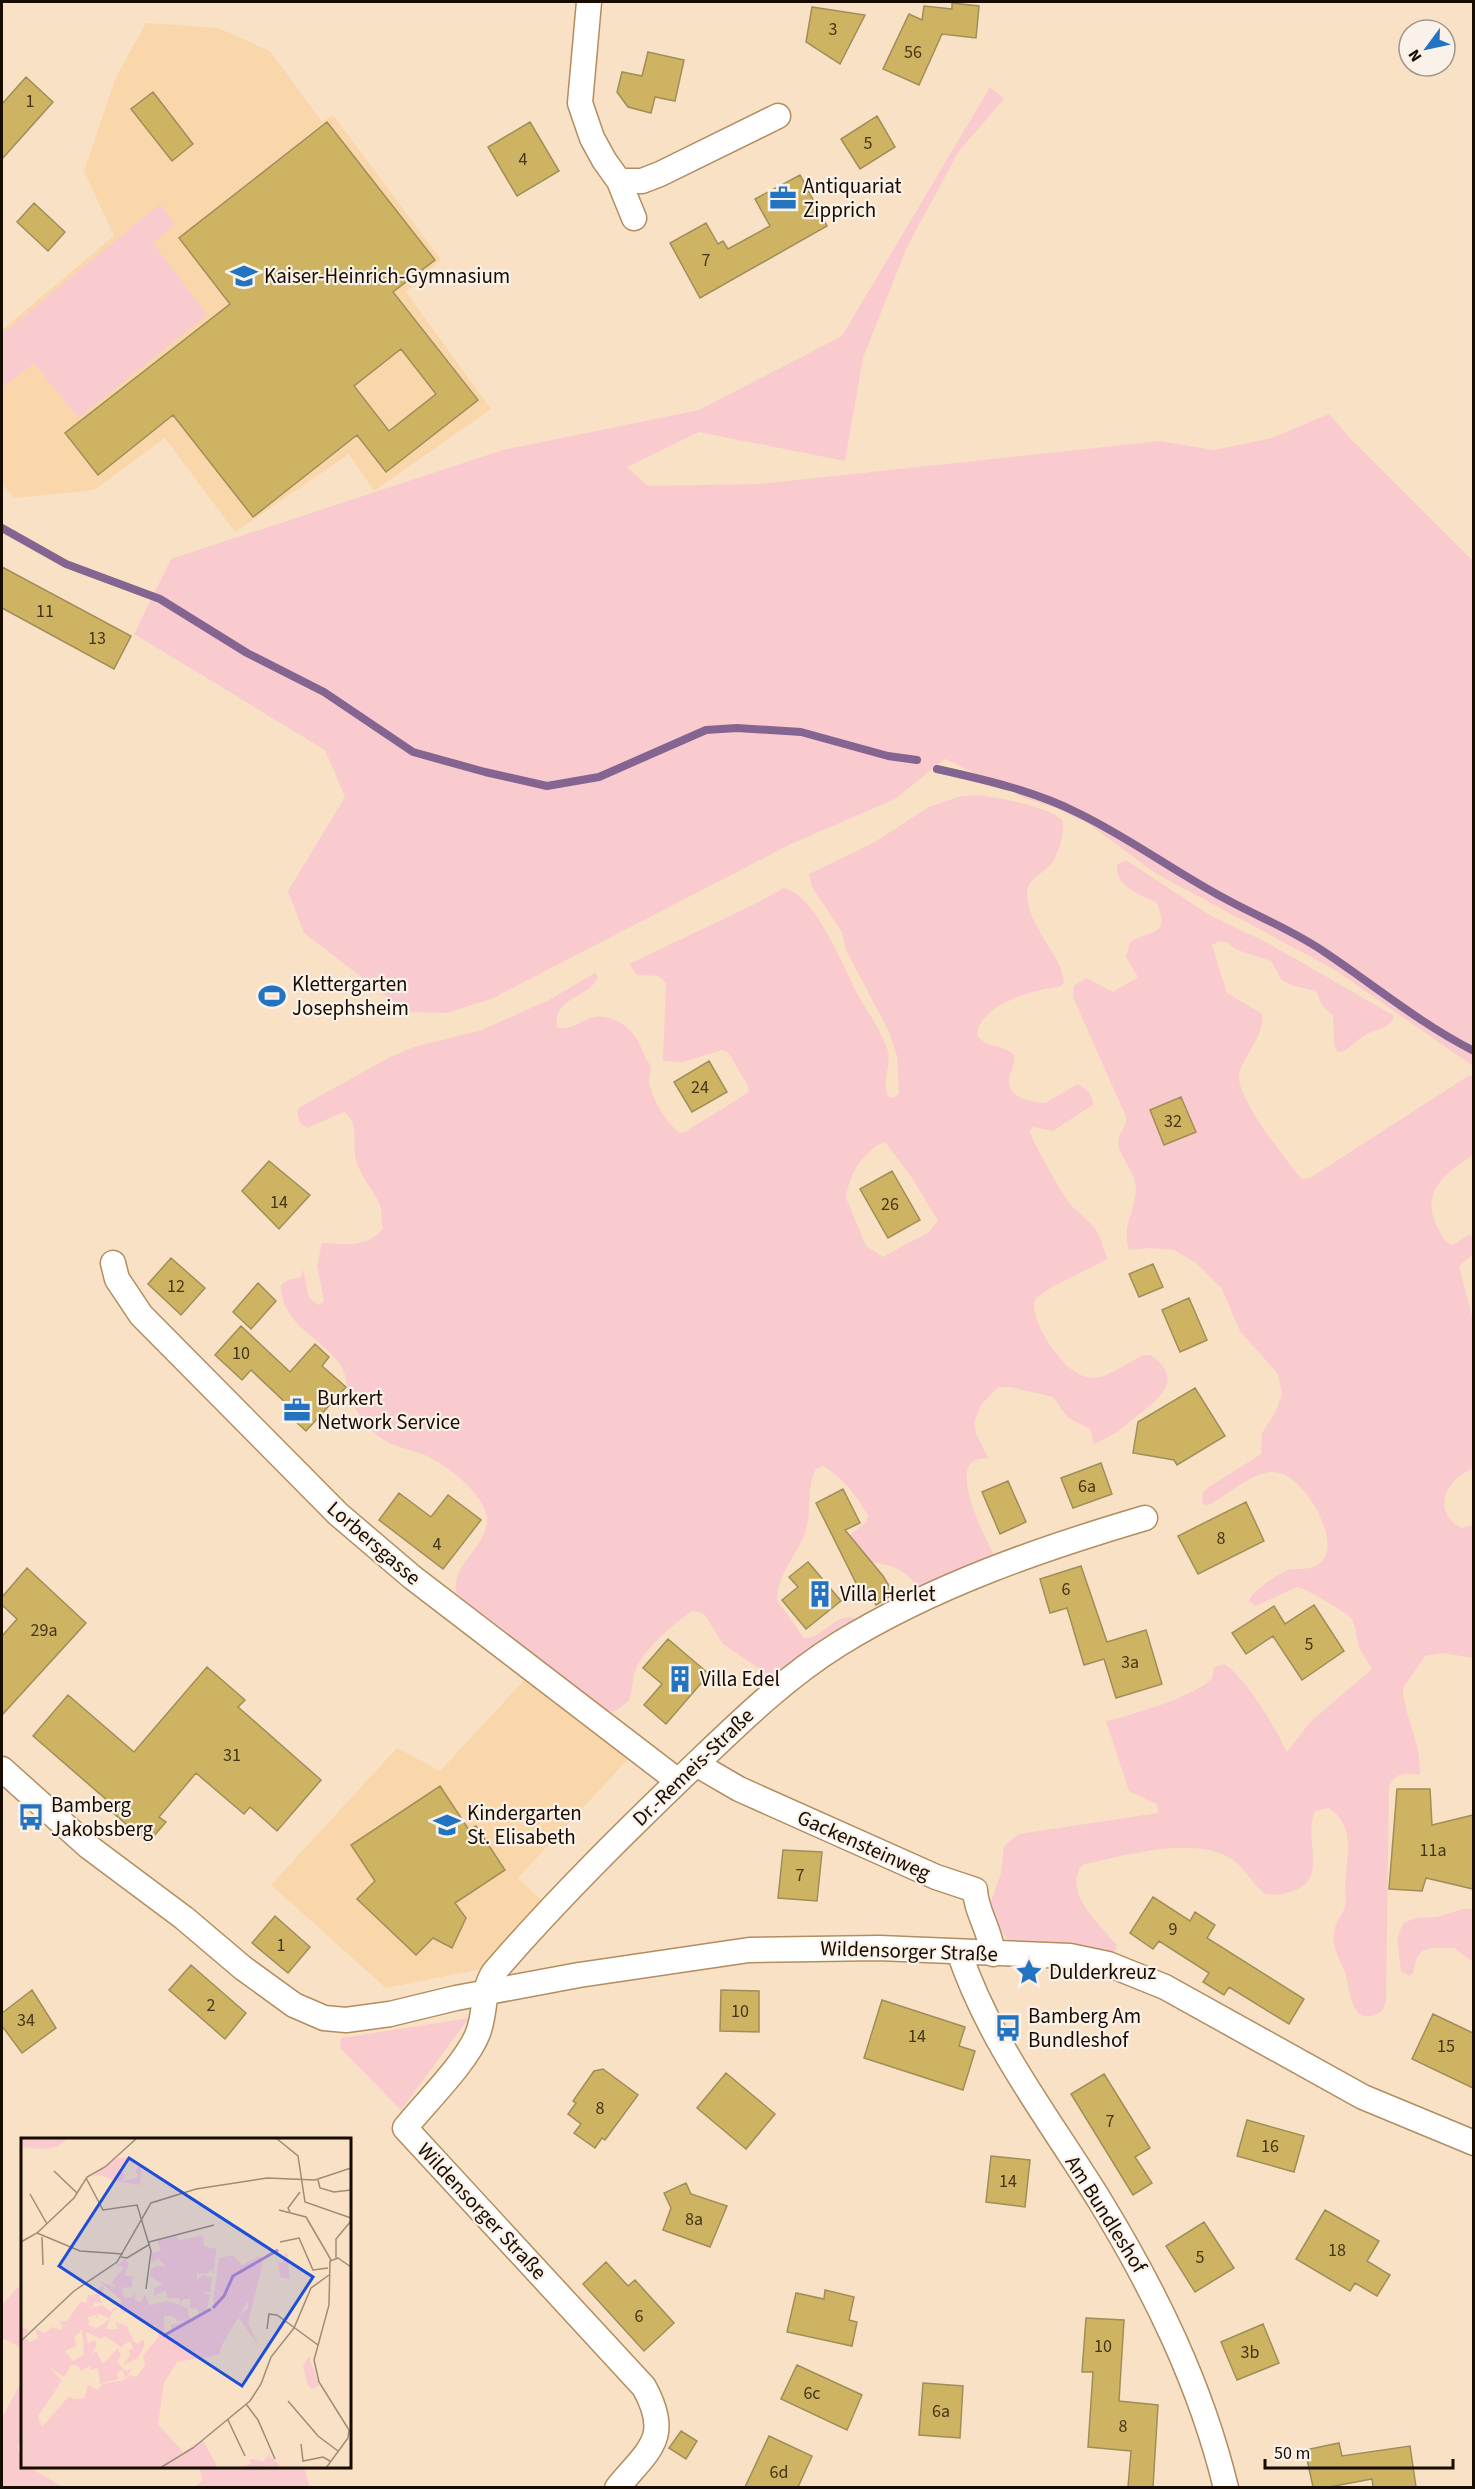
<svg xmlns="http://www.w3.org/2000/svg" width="1475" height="2489" font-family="'Source Sans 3',sans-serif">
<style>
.built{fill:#fad6ab}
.green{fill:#f9cbcf;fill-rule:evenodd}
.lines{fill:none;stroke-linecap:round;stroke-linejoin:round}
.stream{stroke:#846490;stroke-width:8}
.building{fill:#ceb362;stroke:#a08e58;stroke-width:1.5;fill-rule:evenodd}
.minor-casing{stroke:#b28d60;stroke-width:27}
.minor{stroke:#fff;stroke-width:24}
.labels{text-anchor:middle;stroke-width:4.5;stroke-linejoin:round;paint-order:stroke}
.number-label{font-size:18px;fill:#463518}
.poi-label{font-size:21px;fill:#180b00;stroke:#faf2e8;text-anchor:start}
.street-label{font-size:21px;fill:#180b00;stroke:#faf2e8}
.inset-river{fill:none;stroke:#b38acd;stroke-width:3}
.inset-road{fill:none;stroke:#9f8b76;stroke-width:1.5}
.view{fill:#1d4ed8;fill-opacity:0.15;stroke:#1d4ed8;stroke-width:3}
.inset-edge{fill:none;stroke:#180b00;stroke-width:3}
</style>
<rect width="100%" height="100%" fill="#f9e1c5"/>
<path class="built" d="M146,23L218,28L270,51L322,122L333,115L441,260L406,292L491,409L374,491L349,454L235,532L165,438L94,490L14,498L2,483V330L114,236L84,171L116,77Z
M528,1676L628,1759L518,1878L542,1901L482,1969L386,1988L271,1885L397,1748L440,1771Z"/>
<path class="green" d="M990,87L1004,99L959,151L907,247L863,358L845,461L699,432L627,467L648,486L760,484L1160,441L1214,450L1272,438L1329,414L1350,438L1473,561V1066L1335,970L1155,873L1089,824L1056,808L1027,799L945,759L895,799L791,844L491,999L446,1013L407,1012L304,933L288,891L345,797L325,750L134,634L171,559L503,450L699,410L842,336Z
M160,204L175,224L153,243L207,315L78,418L34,363L2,388V334Z
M981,795C1002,799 1048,806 1063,821C1064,834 1059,855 1050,865C1042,874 1028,879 1027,893C1027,927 1063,956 1064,983L1059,987C1034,989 979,1005 977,1035C985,1048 1003,1044 1014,1055C1016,1065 1011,1069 1009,1078C1007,1098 1030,1102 1045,1103L1078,1084L1089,1092L1094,1104L1053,1131L1033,1127L1030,1131C1030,1137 1064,1197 1070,1204C1078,1213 1088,1219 1096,1230C1102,1238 1102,1248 1108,1259L1052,1287L1036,1298L1034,1304C1034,1328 1066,1377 1092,1378C1108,1378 1129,1362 1143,1355H1151C1185,1380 1160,1398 1137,1416C1122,1428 1112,1437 1094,1444L1090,1429L1068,1418L1053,1397L1010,1387H998L981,1405L974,1423L976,1433L989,1459C938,1452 989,1545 998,1563L923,1594C906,1568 889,1561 858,1564L849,1536L866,1522L868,1516C859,1498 840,1475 823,1466L816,1469C806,1488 812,1510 806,1530C798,1554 777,1574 777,1600L804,1638C824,1639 838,1608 858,1620L772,1689L758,1668L723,1644L704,1614L693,1611C676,1621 643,1650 636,1669C632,1679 633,1690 629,1701L615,1711H605L458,1598C444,1563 500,1543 484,1508C474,1486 447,1466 427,1456C413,1450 397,1448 384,1440C372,1433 354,1410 350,1397C346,1384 347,1374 339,1363C319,1336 281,1324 281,1285L288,1280L301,1277L303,1269L309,1298L319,1305L324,1301L317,1265L322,1243C343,1244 370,1248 383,1228C380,1220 383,1213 380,1205C373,1188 358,1175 355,1155C353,1141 359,1122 344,1112L307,1128L300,1123L297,1111L300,1107L390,1057L414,1047L482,1030L549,1000L595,973L598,977C589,999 552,996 557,1028C576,1031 587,1013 605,1017C628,1022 638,1037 645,1057C647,1060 651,1065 651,1069C651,1074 648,1077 649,1083C653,1100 666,1123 680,1133L685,1132L749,1092L748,1086L728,1052L722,1050L683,1062L663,1061L666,983L658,976L637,975L629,964L759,902L783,888C815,893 844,968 858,995C868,1012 880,1029 887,1048C893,1064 880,1083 889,1097L893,1098L899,1094L897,1056L889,1032L846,950L842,932L812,887L809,874L873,843L929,807L961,796ZM885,1142L912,1178L938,1221L929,1232L883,1257L866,1246L846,1198C849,1175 863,1150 885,1142Z
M1126,860L1211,916L1266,942L1393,1015V1020C1385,1029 1377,1029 1367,1034C1356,1039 1350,1051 1338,1052L1334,1045L1333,1016L1322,1005L1316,991L1291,985L1282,980L1271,961L1237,950L1228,943L1220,941L1212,945L1227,993L1262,1014C1265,1033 1247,1053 1240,1070C1231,1093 1283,1154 1297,1174L1303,1179L1310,1178L1468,1076H1473V1155C1445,1173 1419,1193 1438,1228C1442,1236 1445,1243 1453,1245L1468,1235L1473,1236V1254L1459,1266L1473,1320V1469C1445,1478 1431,1513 1462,1528L1473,1525V1658L1443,1653L1425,1656L1403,1688C1404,1718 1422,1743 1420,1775C1405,1773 1396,1771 1389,1787L1386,2001L1382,2011C1350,2032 1350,1987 1345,1972C1340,1959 1331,1947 1334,1932C1335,1923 1342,1915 1345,1907C1347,1899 1345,1891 1345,1884C1347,1855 1356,1827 1329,1808L1315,1811C1303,1837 1327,1875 1298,1889C1287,1894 1277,1896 1265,1894C1253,1885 1246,1869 1233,1860C1197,1834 1122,1856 1082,1865C1062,1892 1100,1925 1117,1945L1115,1953L1111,1956L1010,1942L996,1925L990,1904L1001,1873L1004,1846L1019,1834L1158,1813L1157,1804L1129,1791L1106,1721C1129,1716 1195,1696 1210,1680C1214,1676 1213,1672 1214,1667L1224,1664C1244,1675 1277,1730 1287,1752L1310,1722L1372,1669C1368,1661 1361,1653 1358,1644C1355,1635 1357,1625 1350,1617C1344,1611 1305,1588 1297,1587L1256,1606L1249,1601C1249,1593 1284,1569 1291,1569C1306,1569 1322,1570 1327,1551C1333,1527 1299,1469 1271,1472C1251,1474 1228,1494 1211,1504L1205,1505L1202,1502L1203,1492L1209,1487L1261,1454L1262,1433L1275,1413L1282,1394L1278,1374L1240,1331L1222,1289L1196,1263L1174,1250L1150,1248L1129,1250C1121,1227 1135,1212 1136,1190C1136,1173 1123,1162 1119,1147C1116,1134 1127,1129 1126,1117L1073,997L1074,986L1086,978L1113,992L1138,977L1126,957L1130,942C1150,930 1172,936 1156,902C1140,894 1115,887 1117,865Z
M1463,1909H1473V1962L1454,1948H1432L1422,1951L1417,1958L1413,1973L1409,1976L1401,1971L1397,1939L1403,1923L1416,1918L1437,1917Z
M469,2018L401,2110L340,2048L341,2038Z
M22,2283V2348L2,2338V2305Z
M20,2384L22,2438L17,2447L22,2456V2466L29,2467L63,2487H2V2418Z
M199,2466L304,2467L310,2487H196L202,2480Z"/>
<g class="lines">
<path class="stream" d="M2,528L66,564L160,599L247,653L324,692L413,752L485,772L547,786L599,777L706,730L737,728L801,732L888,756L917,760
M937,769C986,780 1035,791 1080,814C1129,838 1174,871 1222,897C1256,916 1293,930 1326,953C1375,986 1421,1024 1474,1051"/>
</g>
<path class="building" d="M952,3L979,6L976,38L942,34L919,85L883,69L909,14L922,20L924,6L952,9Z
M812,7L865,15L840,64L806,42Z
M648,52L684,60L675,101L655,97L651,113L628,107L617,92L622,72L642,76Z
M26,77L53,102L2,159V104Z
M153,92L193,144L172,161L131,109Z
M877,116L895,147L860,169L841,139Z
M327,122L435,260L393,292L478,400L386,472L357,435L253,517L173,415L98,475L65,433L230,304L179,238ZM401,349L436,394L389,431L354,386Z
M530,122L559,171L517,196L488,147Z
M800,175L827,226L700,298L670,243L706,223L718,244L723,241L728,249L770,226L755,199Z
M34,203L65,232L48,251L17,222Z
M2,567L131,636L114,669L2,608Z
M709,1061L727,1092L692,1112L674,1082Z
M1181,1097L1196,1132L1164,1145L1150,1110Z
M269,1161L310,1195L279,1229L242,1191Z
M892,1171L920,1220L888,1238L860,1189Z
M171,1258L205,1288L181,1315L148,1284Z
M1153,1264L1163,1287L1139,1297L1129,1274Z
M258,1283L276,1301L251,1329L233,1312Z
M1189,1298L1207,1340L1180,1352L1162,1310Z
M241,1326L290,1372L315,1344L329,1357L322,1366L346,1387L306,1431L284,1411L289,1406L251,1370L242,1380L215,1355Z
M1195,1388L1225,1436L1177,1465L1174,1460L1133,1453L1138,1422Z
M1101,1463L1112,1494L1073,1508L1061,1478Z
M1008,1481L1026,1522L1000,1534L982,1492Z
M843,1489L860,1523L845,1530L883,1576L894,1594L876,1605L863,1583L858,1587L816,1503Z
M399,1493L431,1517L448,1495L481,1520L443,1569L379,1520Z
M1246,1502L1264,1541L1198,1574L1178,1536Z
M808,1562L841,1601L806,1629L782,1600L798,1587L789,1577Z
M1081,1566L1107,1642L1146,1630L1162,1684L1116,1698L1104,1659L1084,1665L1067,1608L1050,1613L1040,1579Z
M27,1568L86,1623L2,1715V1636L17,1619L2,1605V1597Z
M1314,1605L1344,1651L1302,1680L1273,1636L1246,1654L1232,1633L1274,1606L1285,1624Z
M668,1639L709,1674L666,1724L644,1705L662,1684L643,1668Z
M207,1667L245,1700L238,1707L321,1780L277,1831L250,1807L244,1814L196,1773L159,1817L166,1822L148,1843L112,1812L116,1808L33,1736L68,1695L134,1752Z
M440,1786L469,1830L476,1826L505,1870L455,1903L466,1918L452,1948L433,1938L416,1955L357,1899L375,1881L351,1845Z
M1397,1789H1430L1432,1825L1473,1815V1889L1426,1878L1422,1891L1389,1889Z
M783,1850L822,1852L817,1901L778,1898Z
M1153,1897L1190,1921L1195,1912L1215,1925L1207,1938L1304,1999L1289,2024L1229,1987L1224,1995L1203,1982L1209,1973L1159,1941L1153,1949L1130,1933Z
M275,1916L310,1947L288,1973L252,1943Z
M191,1965L246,2013L225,2039L169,1990Z
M32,1990L56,2028L22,2053L2,2026V2013Z
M721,1990L759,1991V2032L720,2031Z
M882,2000L965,2027L959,2046L975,2051L963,2090L864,2058Z
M1433,2014L1473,2033V2088L1412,2059Z
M603,2069L638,2095L605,2140L602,2138L595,2148L574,2133L581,2124L568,2114L576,2103L573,2101L594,2071Z
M726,2073L775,2114L746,2149L697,2108Z
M1104,2074L1150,2148L1135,2157L1152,2183L1133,2195L1071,2094Z
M1247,2120L1304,2136L1294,2172L1237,2156Z
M991,2156L1030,2160L1025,2207L986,2202Z
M686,2183L691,2194L727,2206L710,2247L663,2230L671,2208L664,2193Z
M1325,2210L1379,2241L1367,2261L1390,2275L1377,2296L1355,2283L1350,2291L1296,2259Z
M1204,2222L1234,2268L1195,2292L1166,2246Z
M606,2262L628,2286L635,2280L674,2323L644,2351L583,2284Z
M825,2290L854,2297L849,2320L857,2322L852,2346L787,2332L796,2293L824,2299Z
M1086,2318L1124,2320L1119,2401L1158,2405L1153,2487H1128L1131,2451L1088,2447L1093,2372H1082Z
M1263,2324L1279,2363L1237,2380L1221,2342Z
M797,2365L862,2395L847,2430L781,2399Z
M923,2383L963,2386L960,2438L919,2435Z
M681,2431L697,2441L686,2459L669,2448Z
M769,2436L812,2456L798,2487H745Z
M1339,2443L1342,2456L1410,2446L1416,2487H1373L1372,2479L1329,2487H1313L1305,2450Z"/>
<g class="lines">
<defs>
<path id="minor" d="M589,2L580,103L592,138L604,160L619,181H642L660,174L778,116
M619,181L634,218
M113,1263L117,1279L141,1315L338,1514L412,1577L678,1781
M696,1764L739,1789L936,1877L975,1890C976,1912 990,1929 993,1954
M2,1769L89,1847L184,1918L243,1968L294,2005L324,2018L346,2020L390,2014L456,1998L579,1975L749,1950L879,1948L1070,1956L1108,1964L1165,1987L1363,2097L1474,2143
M959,1952C990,2044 1050,2120 1100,2201C1155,2291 1201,2385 1226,2488
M617,2488C649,2449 672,2438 644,2387L405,2128C425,2103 467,2062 478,2033C486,2012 482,1990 494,1972C558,1898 627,1830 697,1763C742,1720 786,1677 839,1644C933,1586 1040,1549 1145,1518"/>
</defs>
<use href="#minor" class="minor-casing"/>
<use href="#minor" class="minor"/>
</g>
<defs>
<symbol id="office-bare" viewBox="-9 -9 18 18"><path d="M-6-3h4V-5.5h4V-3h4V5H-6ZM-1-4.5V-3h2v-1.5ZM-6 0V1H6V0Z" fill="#2273c2" stroke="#faf2e8" stroke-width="2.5" paint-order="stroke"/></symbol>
<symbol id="school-bare" viewBox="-9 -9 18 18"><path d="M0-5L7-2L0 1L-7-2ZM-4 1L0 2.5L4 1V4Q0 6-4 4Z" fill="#2273c2" stroke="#faf2e8" stroke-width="2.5" paint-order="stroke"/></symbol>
<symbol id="stadium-bare" viewBox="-9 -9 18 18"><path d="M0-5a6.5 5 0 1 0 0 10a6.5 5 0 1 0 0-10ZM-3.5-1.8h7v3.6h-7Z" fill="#2273c2" stroke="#faf2e8" stroke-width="2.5" paint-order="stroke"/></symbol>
<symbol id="building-bare" viewBox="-9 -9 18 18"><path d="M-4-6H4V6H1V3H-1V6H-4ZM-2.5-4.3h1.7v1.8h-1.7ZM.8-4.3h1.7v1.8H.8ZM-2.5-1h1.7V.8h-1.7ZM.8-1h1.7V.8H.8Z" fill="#2273c2" stroke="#faf2e8" stroke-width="2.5" paint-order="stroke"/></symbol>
<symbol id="bus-bare" viewBox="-9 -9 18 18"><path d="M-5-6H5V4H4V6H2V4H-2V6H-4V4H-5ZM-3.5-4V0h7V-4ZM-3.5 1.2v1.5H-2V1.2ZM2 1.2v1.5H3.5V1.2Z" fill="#2273c2" stroke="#faf2e8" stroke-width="2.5" paint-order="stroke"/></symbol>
<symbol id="sight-bare" viewBox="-9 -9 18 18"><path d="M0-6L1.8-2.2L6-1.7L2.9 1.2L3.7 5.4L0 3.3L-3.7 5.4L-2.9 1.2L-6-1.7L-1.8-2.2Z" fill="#2273c2" stroke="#faf2e8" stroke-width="2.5" paint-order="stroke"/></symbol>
</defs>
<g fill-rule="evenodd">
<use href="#office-bare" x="764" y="179" width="38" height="38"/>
<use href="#school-bare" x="225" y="257" width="38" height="38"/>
<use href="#stadium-bare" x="253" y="977" width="38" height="38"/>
<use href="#office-bare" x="278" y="1391" width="38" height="38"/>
<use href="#building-bare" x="801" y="1575" width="38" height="38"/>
<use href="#building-bare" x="661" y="1660" width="38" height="38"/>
<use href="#bus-bare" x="12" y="1798" width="38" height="38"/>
<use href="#school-bare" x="428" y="1806" width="38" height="38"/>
<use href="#sight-bare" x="1010" y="1953" width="38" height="38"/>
<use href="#bus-bare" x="989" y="2009" width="38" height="38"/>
</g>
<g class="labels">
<g class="number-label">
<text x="833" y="35">3</text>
<text x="913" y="58">56</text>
<text x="30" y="107">1</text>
<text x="868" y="149">5</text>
<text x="523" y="165">4</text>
<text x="706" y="266">7</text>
<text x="45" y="617">11</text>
<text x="97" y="644">13</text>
<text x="700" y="1093">24</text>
<text x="1173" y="1127">32</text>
<text x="279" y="1208">14</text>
<text x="890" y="1210">26</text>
<text x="176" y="1292">12</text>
<text x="241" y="1359">10</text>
<text x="1087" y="1492">6a</text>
<text x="1221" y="1544">8</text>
<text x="437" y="1550">4</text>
<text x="1066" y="1595">6</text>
<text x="44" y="1636">29a</text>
<text x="1309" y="1650">5</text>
<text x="1130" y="1668">3a</text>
<text x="232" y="1761">31</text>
<text x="1433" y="1856">11a</text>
<text x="800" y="1881">7</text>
<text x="1173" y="1935">9</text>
<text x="281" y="1951">1</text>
<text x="211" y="2011">2</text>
<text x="740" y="2017">10</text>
<text x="26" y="2026">34</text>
<text x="917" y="2042">14</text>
<text x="1446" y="2052">15</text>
<text x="600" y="2114">8</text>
<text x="1110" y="2127">7</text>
<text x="1270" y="2152">16</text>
<text x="1008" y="2187">14</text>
<text x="694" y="2225">8a</text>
<text x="1337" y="2256">18</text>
<text x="1200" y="2263">5</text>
<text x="639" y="2322">6</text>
<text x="1103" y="2352">10</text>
<text x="1250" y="2358">3b</text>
<text x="812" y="2399">6c</text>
<text x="941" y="2417">6a</text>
<text x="1123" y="2432">8</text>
<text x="779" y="2478">6d</text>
</g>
<g class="poi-label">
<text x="803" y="193">Antiquariat<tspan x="803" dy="24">Zipprich</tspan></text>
<text x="264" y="283">Kaiser-Heinrich-Gymnasium</text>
<text x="292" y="991">Klettergarten<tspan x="292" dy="24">Josephsheim</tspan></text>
<text x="317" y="1405">Burkert<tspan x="317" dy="24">Network Service</tspan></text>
<text x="840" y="1601">Villa Herlet</text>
<text x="700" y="1686">Villa Edel</text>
<text x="51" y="1812">Bamberg<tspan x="51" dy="24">Jakobsberg</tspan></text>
<text x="467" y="1820">Kindergarten<tspan x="467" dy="24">St. Elisabeth</tspan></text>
<text x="1049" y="1979">Dulderkreuz</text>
<text x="1028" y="2023">Bamberg Am<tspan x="1028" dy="24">Bundleshof</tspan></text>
</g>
<g class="street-label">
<text transform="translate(374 1543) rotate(41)" y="7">Lorbersgasse</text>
<text transform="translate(693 1767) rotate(-44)" y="7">Dr.-Remeis-Straße</text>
<text transform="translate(864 1845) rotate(24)" y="7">Gackensteinweg</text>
<text transform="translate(909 1951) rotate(2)" y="7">Wildensorger Straße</text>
<text transform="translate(482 2211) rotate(47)" y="7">Wildensorger Straße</text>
<text transform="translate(1106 2214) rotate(58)" y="7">Am Bundleshof</text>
</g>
</g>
<g transform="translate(21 2138)">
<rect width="330" height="330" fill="#f9e1c5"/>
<path d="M0,0H47L36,9L21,11L0,9ZM95,20H111L115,26L108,23L98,30L104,37L101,44L117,39L114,31L121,26L119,47L94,43L79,37L71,38ZM154,97L158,102L182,97L183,108L193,111L196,108L192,136L190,131L186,136L176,135V142L182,137L191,139L189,154L182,155L189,157L185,176L191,172L198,120L212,117L221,127L239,118L242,125L227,185L238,208L217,179L227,170V163L201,207L198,217L156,224L143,245L137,286L162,314L182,302L197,330H0V189L8,192L3,198L9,204L17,200L14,190L23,195L31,189L40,192L42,188L37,184L46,183L60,163L65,165L67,157H74L80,148L83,150L78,159L81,165L73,164L71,170L81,167L90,174L92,170L98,169L92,173L85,191H97L94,184L106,188L113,204L117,206L122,201L124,207L116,221L102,227L109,217L108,213L103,215L112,210L109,203L100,209L84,198L80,201L65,194L67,206L73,202L76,206L70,218L75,213L82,226L97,210L100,218L96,224L105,233L112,230L105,239L100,240L104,238L101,231L96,236L98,241L79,246L77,230L69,232L70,227L60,233L56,227H50L43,239L29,229L41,243L17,278L21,289L48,258L52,261L63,260L67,247L77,252L82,246L103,242L109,237L115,239L124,228L122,218L138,198L135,187L130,188L113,180L112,173L103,175L99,170L100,162L78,143L95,150L91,144L103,129L95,128L104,120L108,126L103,138H112L111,149L101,150L103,160L112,159L114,154V162L120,164L124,156L128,167L147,163L167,170L168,180H179L177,172L169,170V161H162L159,167V160H146L145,152L133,158V150L142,146L129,138L130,131L136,127L145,129L137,120L131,125L130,115L140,113L136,102ZM76,175L89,181L75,191L66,186L69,184L66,180L74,177L78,181ZM143,178H152L157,183H164L150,187V194L143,196ZM61,191L63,217L52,223L44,213L56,208L53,200ZM263,115H266L269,141L259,139L257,125L263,124ZM288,218L298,247L292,251L287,248L282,228ZM247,316L259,328L216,330L230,326L229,321L243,323Z" fill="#f9cbcf" fill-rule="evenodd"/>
<path class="inset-river" d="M192,170L203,158L212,138L257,112M142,198L190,171"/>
<path class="inset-road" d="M255,0L277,18L284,64L330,80M33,33L56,55M65,40L82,72L116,67L130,113L125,151M297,42L299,50L313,54L330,52M9,56L26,86M258,72L285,79L310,122M269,74L267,70L279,54M16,95L59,113L102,116M21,99L22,127M0,104L16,95L53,60L66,39L84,29L116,0M128,104L193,87M259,104L278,100L292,132L307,130M100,119L106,120L129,106M315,120V101L330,83M246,191L248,176L256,177L297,207M0,203L53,153L96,124L130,65L175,51L246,40L294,42L330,30M267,263L297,298L317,313M225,266L237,282L254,321M207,282L224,318M280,306L282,323L302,319L309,323M139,330L172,310L229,263L240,246L250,219L273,190L290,150L308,137M305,330L327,300L328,292L298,244L293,222L308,167L309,123L317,120L330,129"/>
<path class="view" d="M108,20L292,139L221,248L38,128Z"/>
<rect width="330" height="330" class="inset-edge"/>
</g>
<rect width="1475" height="2489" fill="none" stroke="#180b00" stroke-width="6"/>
<g transform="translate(1427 48) rotate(237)"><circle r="28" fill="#faf2e8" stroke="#a0968b" stroke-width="1.5"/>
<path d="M0-4.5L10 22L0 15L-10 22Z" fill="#2273c2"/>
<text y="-9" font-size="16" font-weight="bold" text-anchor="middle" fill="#180b00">N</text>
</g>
<path d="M1265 2459v9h188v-9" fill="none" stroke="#180b00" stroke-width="3"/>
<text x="1274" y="2459" font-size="18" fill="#180b00" stroke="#faf2e8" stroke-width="4.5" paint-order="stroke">50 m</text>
</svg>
